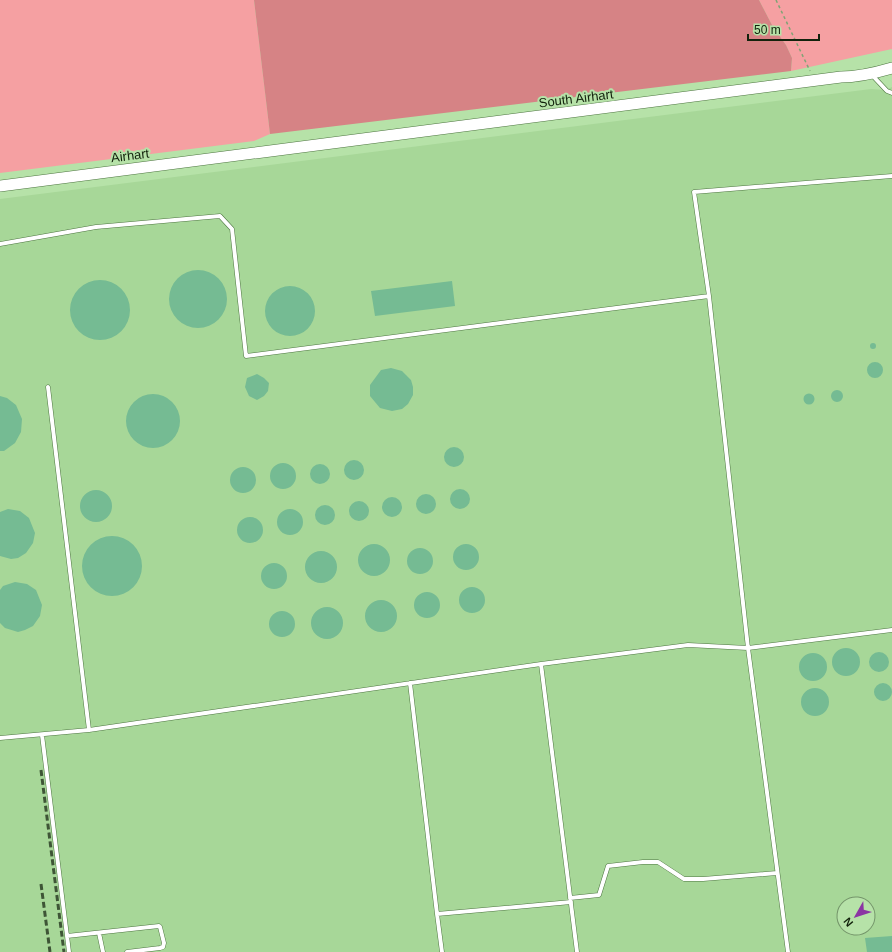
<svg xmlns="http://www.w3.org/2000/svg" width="892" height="952" font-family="Arial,sans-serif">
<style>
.built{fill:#a7d798;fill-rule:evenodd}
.green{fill:#f5a0a2}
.forest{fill:#d68385}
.building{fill:#75bb93}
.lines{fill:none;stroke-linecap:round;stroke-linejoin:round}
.lane-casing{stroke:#4d7540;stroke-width:5}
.secondary-casing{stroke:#4d7540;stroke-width:12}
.path{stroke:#80a375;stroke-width:1.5;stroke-dasharray:3 3;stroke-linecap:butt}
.lane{stroke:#fff;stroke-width:4}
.secondary{stroke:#fff;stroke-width:11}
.rail{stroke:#3e5536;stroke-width:3;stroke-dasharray:6 3;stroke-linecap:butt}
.labels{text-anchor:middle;stroke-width:4;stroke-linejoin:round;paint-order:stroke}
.street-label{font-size:13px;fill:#12220c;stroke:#b6e2a8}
</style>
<rect width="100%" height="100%" fill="#b6e2a8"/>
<path class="built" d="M892,87V952H0V199L871,89L885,90ZM844,904H868V928H844Z"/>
<path class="green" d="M0,0H254L270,134L254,141L0,173Z
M759,0H892V49L791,71L792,58L786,45L773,27Z"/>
<path class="forest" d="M254,0H759L773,27L786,45L792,58L791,71L270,134Z"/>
<path class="building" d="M169 299a29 29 0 1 1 58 0a29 29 0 1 1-58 0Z
M70 310a30 30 0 1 1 60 0a30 30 0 1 1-60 0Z
M452,281L455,306L375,316L371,291Z
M265 311a25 25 0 1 1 50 0a25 25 0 1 1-50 0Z
M870 346a3 3 0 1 1 6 0a3 3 0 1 1-6 0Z
M867 370a8 8 0 1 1 16 0a8 8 0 1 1-16 0Z
M391,368L402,371L411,380L413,387V395L408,404L402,409L392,411L380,408L370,396V385L381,370Z
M257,374L264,378L269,383L268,391L264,396L257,400L249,396L245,387L247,378Z
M831 396a6 6 0 1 1 12 0a6 6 0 1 1-12 0Z
M803.5 399a5.5 5.5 0 1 1 11 0a5.5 5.5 0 1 1-11 0Z
M126 421a27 27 0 1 1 54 0a27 27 0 1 1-54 0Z
M0,396L7,398L16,405L22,419L21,432L15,443L4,451H0Z
M444 457a10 10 0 1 1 20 0a10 10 0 1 1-20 0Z
M344 470a10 10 0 1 1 20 0a10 10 0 1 1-20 0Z
M270 476a13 13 0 1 1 26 0a13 13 0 1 1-26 0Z
M310 474a10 10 0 1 1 20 0a10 10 0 1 1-20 0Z
M230 480a13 13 0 1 1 26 0a13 13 0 1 1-26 0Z
M450 499a10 10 0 1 1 20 0a10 10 0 1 1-20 0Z
M80 506a16 16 0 1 1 32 0a16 16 0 1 1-32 0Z
M416 504a10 10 0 1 1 20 0a10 10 0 1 1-20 0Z
M382 507a10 10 0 1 1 20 0a10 10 0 1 1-20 0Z
M349 511a10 10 0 1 1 20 0a10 10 0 1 1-20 0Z
M315 515a10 10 0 1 1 20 0a10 10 0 1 1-20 0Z
M277 522a13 13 0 1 1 26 0a13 13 0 1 1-26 0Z
M8,509L20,511L29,518L35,533L33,543L26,553L18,558L11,559L0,556V512Z
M237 530a13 13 0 1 1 26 0a13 13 0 1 1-26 0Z
M82 566a30 30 0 1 1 60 0a30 30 0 1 1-60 0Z
M453 557a13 13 0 1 1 26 0a13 13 0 1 1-26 0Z
M358 560a16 16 0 1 1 32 0a16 16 0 1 1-32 0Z
M407 561a13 13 0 1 1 26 0a13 13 0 1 1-26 0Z
M305 567a16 16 0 1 1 32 0a16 16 0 1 1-32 0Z
M261 576a13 13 0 1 1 26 0a13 13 0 1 1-26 0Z
M15,582L27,584L36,590L42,605L40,616L33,626L25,630L18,632L5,628L0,623V590L3,586Z
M459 600a13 13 0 1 1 26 0a13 13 0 1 1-26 0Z
M414 605a13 13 0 1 1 26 0a13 13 0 1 1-26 0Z
M365 616a16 16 0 1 1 32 0a16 16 0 1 1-32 0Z
M311 623a16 16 0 1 1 32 0a16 16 0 1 1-32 0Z
M269 624a13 13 0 1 1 26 0a13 13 0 1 1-26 0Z
M832 662a14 14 0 1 1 28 0a14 14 0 1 1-28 0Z
M869 662a10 10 0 1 1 20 0a10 10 0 1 1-20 0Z
M799 667a14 14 0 1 1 28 0a14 14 0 1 1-28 0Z
M874 692a9 9 0 1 1 18 0a9 9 0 1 1-18 0Z
M801 702a14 14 0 1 1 28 0a14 14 0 1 1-28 0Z
M892,936V952H867L865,938Z"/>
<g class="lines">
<defs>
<path id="lane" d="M871,74L887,91L892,93
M0,244L96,227L220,216L232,229L246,356L709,296
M48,387L89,730
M541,664L577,952
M410,683L437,914
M42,735L69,952
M0,738L89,730L541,664L688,645L748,648L892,630
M570,898L599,895L608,866L643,862H658L684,879H703L777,873
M99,933L103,952
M67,936L159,926L160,927L164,943L163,947L160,948L127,952
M442,952L437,914L571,902
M788,952L748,648L709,296L694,192L892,176"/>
<path id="secondary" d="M0,186L841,77C859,77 875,73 892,68"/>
</defs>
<use href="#lane" class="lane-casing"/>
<use href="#secondary" class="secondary-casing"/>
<path class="path" d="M776,0L810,71"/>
<use href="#lane" class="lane"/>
<use href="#secondary" class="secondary"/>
<path class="rail" d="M41,770L64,952
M41,884L50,952"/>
</g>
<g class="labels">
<g class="street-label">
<text transform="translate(576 98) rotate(-7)" y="5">South Airhart</text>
<text transform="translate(130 155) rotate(-7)" y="5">Airhart</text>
</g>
</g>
<g transform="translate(856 916) rotate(231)"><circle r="19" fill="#b6e2a8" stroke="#74956a"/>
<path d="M0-3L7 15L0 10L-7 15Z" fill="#8b35a3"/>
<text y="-6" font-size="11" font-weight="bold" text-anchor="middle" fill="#12220c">N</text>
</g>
<path d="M748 34v6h71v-6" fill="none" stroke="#12220c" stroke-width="2"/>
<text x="754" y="34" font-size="12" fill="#12220c" stroke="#b6e2a8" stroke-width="3" paint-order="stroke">50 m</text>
</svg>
